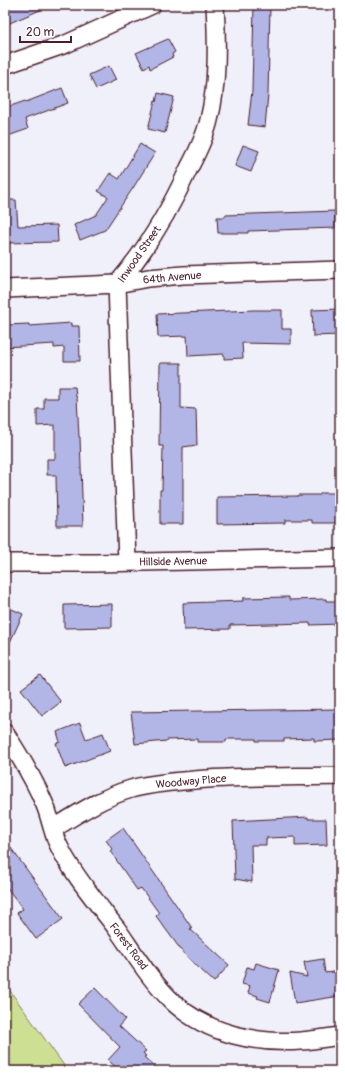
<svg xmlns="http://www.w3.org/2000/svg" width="345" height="1076" font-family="Pangolin,sans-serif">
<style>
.park{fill:#ccdf93;stroke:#8b7f5f}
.building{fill:#b2b6e7;stroke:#4a1f2b}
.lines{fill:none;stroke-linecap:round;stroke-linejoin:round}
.minor-casing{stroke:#4a1f2b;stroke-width:20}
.minor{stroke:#fff;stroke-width:17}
.labels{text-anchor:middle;stroke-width:3;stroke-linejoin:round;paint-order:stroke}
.street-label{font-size:11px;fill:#4a1f2b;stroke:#fff}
</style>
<rect width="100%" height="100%" fill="#f0f0fa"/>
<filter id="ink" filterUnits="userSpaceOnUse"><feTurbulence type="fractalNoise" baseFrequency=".025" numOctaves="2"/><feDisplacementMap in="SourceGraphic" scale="8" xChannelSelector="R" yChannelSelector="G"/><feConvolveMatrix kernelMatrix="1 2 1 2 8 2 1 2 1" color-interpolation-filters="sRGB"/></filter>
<g filter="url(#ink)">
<path class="park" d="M5,984L68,1071H5Z"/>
<path class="building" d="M12,5H52L5,25V7Z
M254,5H270L268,94L265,127L248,125L252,91Z
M168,39L175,52L172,54L173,57L150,69L149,65L144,68L136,53Z
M109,66L116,80L96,89L89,75Z
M62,88L68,103L25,119L28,129L8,136L5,127V108L25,101L26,102Z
M158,93L174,97L165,133L148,129L155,101L156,102Z
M140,144L155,153L133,188L105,230L80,240L74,225L96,215L108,197L98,191L110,173L119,179Z
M243,145L259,151L251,172L235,166Z
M5,200H16L18,226L57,225L58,242L5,243Z
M335,211V228L248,231V233H218L217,217H225V215Z
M340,309V335L313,336L312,310Z
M254,310H282V329H291V344L242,343L243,358L224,359V354L188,356L187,336L158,337L157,314Z
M71,323V326H79L80,361H64V347L54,348V344L5,347V325L29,324V326Z
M160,363H181V408L196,409L197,445L183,447V524H160V490H162L163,446H159Z
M58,387H75L76,397H77L79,437H80L83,526H57L56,475H47V459H55V425L37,426V409H44V398H58Z
M321,493H337V523H312V520H285V523L217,524V497L298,496V495H320Z
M289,597V600L326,599V601H340V624L310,625V623L230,625V629L184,630L183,603L243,601V598Z
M112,604V627L64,628V605Z
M5,606L23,614L5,653Z
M40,675L61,702L42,716L21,689Z
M340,709V740L314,741V738L284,739V741H256V739H226V742H197V739L167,740V741L135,744L131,712Z
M80,723L86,739L103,733L110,751L65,768L56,743L60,742L57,732Z
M308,817V819H326L327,845L295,846V837L266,838V845H251L252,882L235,879L233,821Z
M123,828L192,928L190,929L229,965L214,982L184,954L156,916L159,913L141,888L137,890L110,851L112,849L106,840Z
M5,840L63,919L36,939L17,913L23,909L5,885Z
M323,959L325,973L340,971V996L295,1003L290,973L307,977L304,962Z
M256,963L279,970L270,1002L257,998L258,996L248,993L250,986L242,984L247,967L254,969Z
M95,988L125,1019L119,1026L146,1051L143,1053L146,1056L144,1057L159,1071H120L108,1060L120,1047L78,1004Z"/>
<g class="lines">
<defs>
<path id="minor" d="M5,65L66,44L152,5
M5,289L117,284L148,278L183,275L340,270
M127,562L117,284C147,249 170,210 189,168C197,153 205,137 209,120C218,84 217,42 215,5
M5,563H95L340,558
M5,733C20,756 34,779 45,805C50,817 52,830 57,842C70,871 98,904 117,929C134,953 152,983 174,1003C208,1034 256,1044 301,1041C314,1040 327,1038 340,1036
M53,829C77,814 103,797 131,789C151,783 173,782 194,780C243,776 291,777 340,776"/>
</defs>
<use href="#minor" class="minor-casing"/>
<use href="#minor" class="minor"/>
</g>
</g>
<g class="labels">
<g class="street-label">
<text transform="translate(139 254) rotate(-55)" y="4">Inwood Street</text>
<text transform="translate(172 277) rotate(-5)" y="4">64th Avenue</text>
<text transform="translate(173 561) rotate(-1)" y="4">Hillside Avenue</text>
<text transform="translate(191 781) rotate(-5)" y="4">Woodway Place</text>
<text transform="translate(129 946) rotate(53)" y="4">Forest Road</text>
</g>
</g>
<rect width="345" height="1076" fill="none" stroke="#fff" stroke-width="20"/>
<rect x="10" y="10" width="325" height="1056" fill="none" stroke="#4a1f2b" stroke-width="1.5" filter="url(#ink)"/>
<path d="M20 36v6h51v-6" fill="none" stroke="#4a1f2b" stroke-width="2"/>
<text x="26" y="36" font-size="12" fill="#4a1f2b" stroke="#ffffff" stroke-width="3" paint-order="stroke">20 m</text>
</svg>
